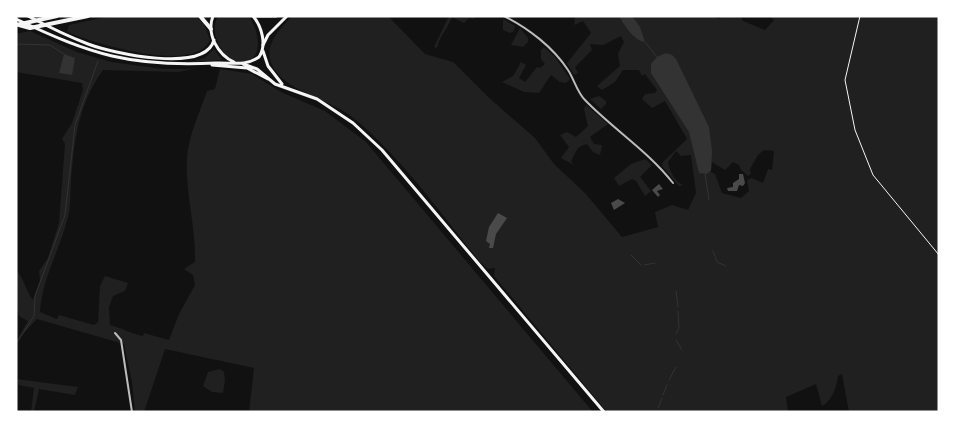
<svg xmlns="http://www.w3.org/2000/svg" width="955" height="428" font-family="'Exo 2',sans-serif">
<style>
.green{fill:#202020;fill-rule:evenodd}
.water{fill:#333}
.lines{fill:none;stroke-linecap:round;stroke-linejoin:round}
.stream{stroke:#333;stroke-width:1}
.building{fill:#4a4a4a}
.path{stroke:#f5f5f5;stroke-width:1}
.minor{stroke:#bcbcbc;stroke-width:2}
.primary{stroke:#f5f5f5;stroke-width:3}
.trunk{stroke:#f5f5f5;stroke-width:3}
.motorway{stroke:#f5f5f5;stroke-width:4}
</style>
<rect width="100%" height="100%" fill="#111"/>
<path class="green" d="M110,16H196L204,24L210,40C194,75 94,43 67,32L69,25Z
M218,16H249C276,61 235,81 218,43C214,34 213,25 218,16Z
M292,16H388L425,54L453,62L487,96L535,138L554,164L585,193L622,237L658,227L655,212L672,205L688,210L696,193L691,155L681,156L676,151L668,162C669,170 675,182 683,185L679,186L662,166L663,162L687,139L665,101L652,108L642,99L645,94L655,93L657,90L645,74L642,76L639,70H623L615,82L602,90L597,86L620,66L618,54L624,42L621,36L603,45L590,44L592,50L575,67L578,73L574,75L567,63L591,33L583,21L574,25L575,16H714L719,19L721,16H740L743,21L765,30L774,20L770,16H939V412H849L842,374L838,376C837,386 832,401 822,406L816,384L786,397L788,412H607L494,276L495,268L488,269L480,262C441,214 399,154 351,116C329,99 284,91 272,65C263,44 280,30 292,16ZM764,150L774,151L772,170L768,169L763,183L751,178L747,180L749,191L741,198L722,193L715,174L711,172L712,162L725,170L733,162L739,165L741,170L748,176L751,174L750,169L758,155Z
M449,16H477L473,19L469,18L464,23L452,17C448,28 439,37 437,48L434,47Z
M503,19L515,26L514,31L510,33L503,30Z
M520,28L528,38V42L523,47L511,45Z
M30,31L77,52L111,62L163,69H193L178,72L103,70C78,105 74,141 71,183C70,194 71,206 68,217C60,250 42,278 40,312L57,319L59,315L94,325L98,322L100,286L105,276L128,283L125,291L113,296L109,307L110,325C122,328 132,334 143,336L144,333L169,340L179,314L195,285L193,275L184,269L195,262C196,227 185,193 187,158C188,136 200,112 207,91L215,89L220,69L252,74L281,92L325,111L366,142L593,412H249L254,368L165,349L144,412H135L132,382L124,344L37,319L17,340L28,321L19,316L16,307V270C24,278 26,291 33,300L40,280L39,271L48,258L59,223L64,157L65,144L62,139L72,123L83,90L82,83L16,72V34Z
M544,47L555,57L570,79L566,83L560,82L551,75L539,93L524,92L502,82L513,76L521,62L526,65L519,78L525,82L537,67L540,68L545,64L541,59V50Z
M214,49L222,60L190,62L205,58Z
M599,96L606,101V104L601,109L590,99Z
M586,105L608,124L590,137L594,144L602,145L600,155L593,152L587,144C575,147 577,152 571,161L574,165L561,158L569,147L560,135L567,132L576,137L588,126L584,109Z
M645,159L652,165L640,177L651,191L645,196L636,181L632,179L619,186L614,178L631,164Z
M220,369L224,372L225,381L223,393L212,392L203,386L208,372Z
M16,379L78,387L75,395L39,389L34,412H31L34,388L19,385Z"/>
<path class="water" d="M619,16H632L640,27L645,42C633,40 625,26 619,16Z
M666,53L672,55L676,59L709,127L712,151L711,170L707,174L699,173L689,132L651,73V64L657,57Z
M64,54L75,58L72,75L59,73Z"/>
<g class="lines">
<path class="stream" d="M645,42L657,57
M16,44L50,45L64,54
M705,174L709,200
M713,251L717,262L726,266
M631,255L641,265
M644,265L655,263
M676,291L678,307
M676,334L679,328L678,311
M676,340L682,350
M16,344L34,316L35,296L65,215L75,125L98,61
M669,380L676,367
M663,395L667,385
M658,408L662,398
M656,412H657"/>
</g>
<path class="building" d="M739,174H743L745,183L743,186L739,185L737,191H728L727,188L733,187V183L739,179Z
M659,184L663,189L657,191L660,195L658,197L652,190Z
M618,199L625,203L614,210L611,203Z
M498,213L507,218L496,234L493,248H489L490,244L486,241L489,227Z"/>
<g class="lines">
<path class="path" d="M860,16L845,80L855,130L873,175L939,255"/>
<path class="minor" d="M504,16C528,28 553,47 568,70C574,79 577,92 585,100C613,129 648,151 673,183
M115,333L121,340L132,412"/>
<path class="primary" d="M256,16H276
M263,45L268,35L287,16"/>
<path class="trunk" d="M28,16C47,26 67,36 88,44C112,53 205,74 214,40
M213,16C206,34 218,55 234,62
M16,19C92,55 130,67 215,63C231,62 245,67 259,57C267,45 262,27 253,16
M263,51L268,66L282,84
M243,64L257,69L275,84L317,99L353,123L382,150L604,412
M212,65L247,68L268,79"/>
<path class="motorway" d="M200,16L211,29
M16,25L57,16
M19,25L30,28L88,16"/>
</g>
<rect width="955" height="428" fill="none" stroke="#ffffff" stroke-width="35"/>
</svg>
